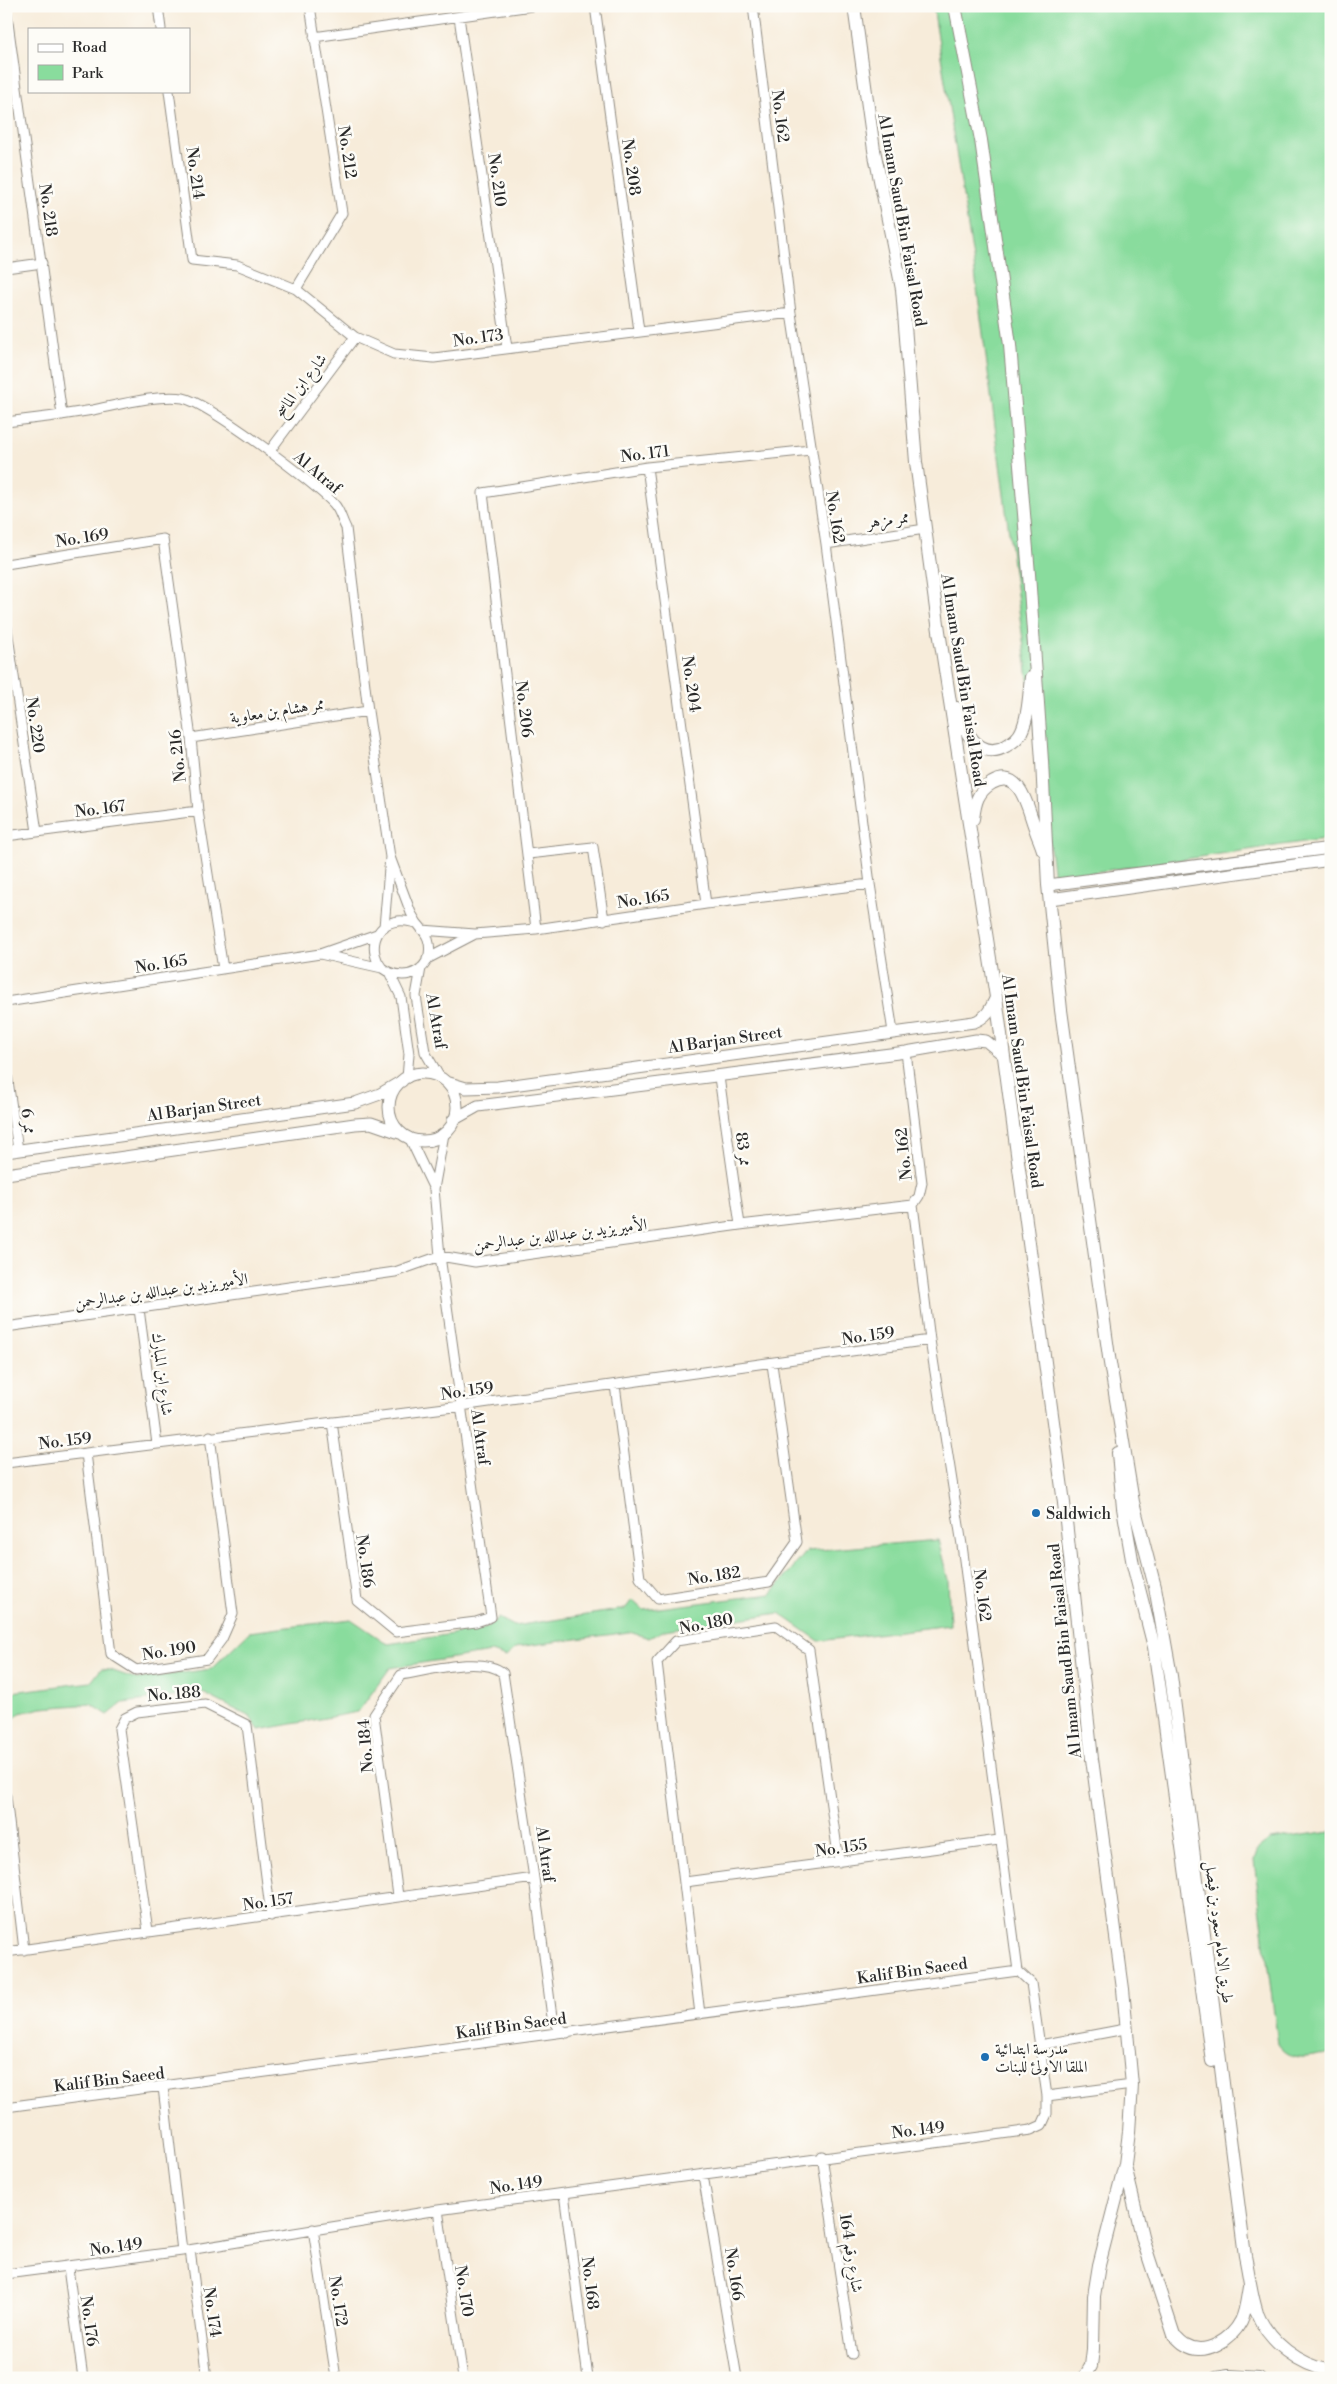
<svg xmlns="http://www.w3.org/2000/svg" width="1337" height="2384" font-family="'Libre Bodoni',Amiri,serif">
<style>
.park{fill:#89dc9d;stroke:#5a8464}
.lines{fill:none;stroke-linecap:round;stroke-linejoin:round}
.minor-casing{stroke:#918c82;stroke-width:11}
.tertiary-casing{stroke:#918c82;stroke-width:13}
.secondary-casing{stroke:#918c82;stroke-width:14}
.minor{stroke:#fff;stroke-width:9}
.tertiary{stroke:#fff;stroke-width:11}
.secondary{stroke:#fff;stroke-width:12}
.poi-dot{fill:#1f6fb2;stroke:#fdfcf7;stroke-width:2}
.labels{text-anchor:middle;stroke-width:5;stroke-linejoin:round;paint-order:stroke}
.street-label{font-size:16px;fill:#2b2b2b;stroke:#fdfcf7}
.poi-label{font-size:16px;fill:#2b2b2b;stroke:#fdfcf7;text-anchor:start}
</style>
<rect width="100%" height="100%" fill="#fdfcf7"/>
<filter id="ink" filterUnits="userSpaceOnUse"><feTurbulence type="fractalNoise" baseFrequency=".02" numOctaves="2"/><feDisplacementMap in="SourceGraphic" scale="10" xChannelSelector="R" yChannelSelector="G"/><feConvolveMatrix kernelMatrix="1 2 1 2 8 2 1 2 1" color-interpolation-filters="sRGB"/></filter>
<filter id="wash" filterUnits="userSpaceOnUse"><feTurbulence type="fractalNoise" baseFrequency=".0096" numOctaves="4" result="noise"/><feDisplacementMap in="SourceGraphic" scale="20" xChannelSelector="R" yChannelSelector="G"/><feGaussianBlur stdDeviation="1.12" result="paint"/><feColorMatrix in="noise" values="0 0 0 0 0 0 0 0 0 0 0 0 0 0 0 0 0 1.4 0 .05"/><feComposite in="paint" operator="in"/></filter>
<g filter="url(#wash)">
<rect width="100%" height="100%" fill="#f7ecda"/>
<path class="park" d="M933,6H1331V838L1054,878L974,265Z
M938,1540L948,1580L950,1625L819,1641L779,1613L665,1630L649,1638L629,1632L517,1647L506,1657L491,1652L390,1668L358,1712L259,1730L250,1717L203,1693L123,1703L108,1715L91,1704L42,1708L20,1713L6,1726V1689L12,1692L91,1682L101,1669L110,1670L137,1679L211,1669L249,1632L351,1619L388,1644L484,1629L499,1618L514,1626L625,1609L632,1600L643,1610L771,1594L807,1551Z
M1331,1831V2053C1310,2056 1292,2064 1278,2044L1254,1861L1258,1849L1270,1840Z"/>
</g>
<g filter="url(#ink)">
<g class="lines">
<defs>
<path id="minor" d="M158,6L161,29
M595,6L639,331
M753,6L791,313L826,544L870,884L893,1032
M6,8L62,415
M459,17L507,348
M314,37L532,6
M169,91L192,260L237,265L296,289L355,337L394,354L434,358L791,313
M6,268L42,263
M296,289L342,213L310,6
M6,422C35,419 64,415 93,410C118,405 158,394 183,398C208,403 315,483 334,504C340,510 342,521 346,528L368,711L390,857
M269,452L355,337
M647,467L706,904
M826,544L925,529
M6,564L163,539L191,738L198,811L223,969
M6,622L37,832
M191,738L368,711
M6,836L198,811
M528,854L593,847L604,920
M384,927L390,857L411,913L417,923
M536,929L483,493L647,467L811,450
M422,930L475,934
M377,934L320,954L382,968C405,985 437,969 428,939C426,933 421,928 417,923C411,922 404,920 398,921C373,924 368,952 382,968
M427,959L475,934L536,929L706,904L870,884
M421,968L416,996L425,1052L439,1076
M390,974L401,997L409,1054L407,1078
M6,1002L320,954
M6,1067L18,1150
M719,1077L740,1225
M410,1139L434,1189L444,1134
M139,1309L157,1444
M6,1327L395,1272L440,1256L475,1262L740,1225L913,1205
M615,1385L640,1578L658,1599L769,1582L797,1542L772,1364
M332,1422L357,1600L396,1632L476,1622L491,1617L440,1256L434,1189
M86,1453L111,1654L136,1670L207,1659L222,1639L233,1614L210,1436
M6,1463L461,1406L930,1340
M6,1796L24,1950
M685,1882L999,1840
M398,1896L374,1715L401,1675C428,1671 483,1655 503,1673L534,1878L552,2017L558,2027L567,2033
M148,1931L119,1729L125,1718L137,1712L205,1704L247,1725L271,1916
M6,1952L534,1878
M700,2014L657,1662L676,1641L776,1626L809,1650L839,1862
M1040,2045L1125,2029
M163,2087L182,2251
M1047,2096L1132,2085
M6,2107L1018,1971
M822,2156L852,2354
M703,2175L737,2378
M564,2193L588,2378
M438,2210L463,2378
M313,2229L336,2378
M190,2250L207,2378
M68,2268L83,2378
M6,2274L182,2251L438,2210L1031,2130L1042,2125L1047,2114V2096L1031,1983L1018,1971L962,1545L930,1340L913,1205L919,1196L922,1183L906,1052"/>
<path id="tertiary" d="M1048,885L1331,848
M1050,899L1331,860
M389 1107a34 34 0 1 1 68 0a34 34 0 1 1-68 0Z
M446,1082L466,1088L498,1087L974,1022C987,1017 990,1010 996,997
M453,1120L478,1106L906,1052L976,1040L986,1041L1002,1054
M6,1152L355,1103L380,1094L402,1081
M6,1174L355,1124L371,1123L400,1133"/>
<path id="secondary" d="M854,6L874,150L902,289L916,462L939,631L996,997L1051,1407L1064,1503L1092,1759L1123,1989L1132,2085L1129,2132L1125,2164L1099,2265L1094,2296L1093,2349L1091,2366L1084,2378
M955,6L981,140L1010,345L1029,574L1042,761L1048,885L1061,1010L1109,1357L1133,1502L1155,1587L1171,1676L1245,2256C1249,2274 1251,2295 1257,2313C1269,2343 1300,2365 1331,2371
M957,708C962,729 980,762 1006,746C1013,742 1019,738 1022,730C1029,715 1029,694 1031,677
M973,819C975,803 977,792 992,783C1021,767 1028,810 1035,828C1037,835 1041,843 1043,850
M1118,1453L1123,1508L1133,1565L1154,1647L1212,2061
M1125,2166L1143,2240L1174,2335C1178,2338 1181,2343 1186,2345C1205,2357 1232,2339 1241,2321C1246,2311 1247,2298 1249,2287
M1216,2378L1229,2376L1259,2378"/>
</defs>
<use href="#minor" class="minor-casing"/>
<use href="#tertiary" class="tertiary-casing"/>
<use href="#secondary" class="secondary-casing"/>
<use href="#minor" class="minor"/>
<use href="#tertiary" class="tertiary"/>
<use href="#secondary" class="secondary"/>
</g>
</g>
<g class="poi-dot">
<circle cx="1036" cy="1513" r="5"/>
<circle cx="985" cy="2057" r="5"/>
</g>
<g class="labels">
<g class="street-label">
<text transform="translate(781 116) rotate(83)" y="6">No. 162</text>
<text transform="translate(348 152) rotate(81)" y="6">No. 212</text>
<text transform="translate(632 167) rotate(82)" y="6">No. 208</text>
<text transform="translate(196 173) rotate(82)" y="6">No. 214</text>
<text transform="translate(498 180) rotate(82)" y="6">No. 210</text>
<text transform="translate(49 210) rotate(82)" y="6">No. 218</text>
<text transform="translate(903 220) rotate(80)" y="6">Al Imam Saud Bin Faisal Road</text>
<text transform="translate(478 337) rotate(-8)" y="6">No. 173</text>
<text transform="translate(300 385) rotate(-53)" y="6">شارع ابن الماسح</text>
<text transform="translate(645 453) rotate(-7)" y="6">No. 171</text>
<text transform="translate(318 472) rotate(40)" y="6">Al Atraf</text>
<text transform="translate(836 517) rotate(81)" y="6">No. 162</text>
<text transform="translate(888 519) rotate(-8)" y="6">ممر مزهر</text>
<text transform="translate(82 537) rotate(-9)" y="6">No. 169</text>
<text transform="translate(964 680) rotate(81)" y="6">Al Imam Saud Bin Faisal Road</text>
<text transform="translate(692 684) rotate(82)" y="6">No. 204</text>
<text transform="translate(525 709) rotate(83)" y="6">No. 206</text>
<text transform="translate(277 710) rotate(-9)" y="6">ممر هشام بن معاوية</text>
<text transform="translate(36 725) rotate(82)" y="6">No. 220</text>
<text transform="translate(177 756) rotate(-96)" y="6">No. 216</text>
<text transform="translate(100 808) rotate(-7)" y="6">No. 167</text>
<text transform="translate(643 898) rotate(-9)" y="6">No. 165</text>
<text transform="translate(161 963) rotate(-9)" y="6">No. 165</text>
<text transform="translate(437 1021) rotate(80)" y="6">Al Atraf</text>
<text transform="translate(725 1039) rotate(-8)" y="6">Al Barjan Street</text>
<text transform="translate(1023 1081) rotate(82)" y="6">Al Imam Saud Bin Faisal Road</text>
<text transform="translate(204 1107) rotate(-8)" y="6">Al Barjan Street</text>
<text transform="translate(29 1121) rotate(82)" y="6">ممر 6</text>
<text transform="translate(744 1149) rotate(82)" y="6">ممر 83</text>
<text transform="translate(903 1154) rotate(-96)" y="6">No. 162</text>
<text transform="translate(560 1234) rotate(-7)" y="6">الأمير يزيد بن عبدالله بن عبدالرحمن</text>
<text transform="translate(161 1290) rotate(-8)" y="6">الأمير يزيد بن عبدالله بن عبدالرحمن</text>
<text transform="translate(868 1335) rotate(-8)" y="6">No. 159</text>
<text transform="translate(163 1374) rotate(83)" y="6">شارع ابن المبارك</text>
<text transform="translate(467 1390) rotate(-8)" y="6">No. 159</text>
<text transform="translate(481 1437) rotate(82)" y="6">Al Atraf</text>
<text transform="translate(65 1440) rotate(-7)" y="6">No. 159</text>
<text transform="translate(366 1561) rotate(82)" y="6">No. 186</text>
<text transform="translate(714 1575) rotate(-9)" y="6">No. 182</text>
<text transform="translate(983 1595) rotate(83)" y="6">No. 162</text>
<text transform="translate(706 1623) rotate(-11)" y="6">No. 180</text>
<text transform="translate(169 1650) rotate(-9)" y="6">No. 190</text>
<text transform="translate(1064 1651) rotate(-96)" y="6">Al Imam Saud Bin Faisal Road</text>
<text transform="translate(174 1693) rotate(-5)" y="6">No. 188</text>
<text transform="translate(365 1746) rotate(-95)" y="6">No. 184</text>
<text transform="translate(841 1847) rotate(-8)" y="6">No. 155</text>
<text transform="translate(546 1854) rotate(82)" y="6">Al Atraf</text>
<text transform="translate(268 1901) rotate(-8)" y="6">No. 157</text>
<text transform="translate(1220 1932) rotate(83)" y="6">طريق الامام سعود بن فيصل</text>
<text transform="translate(912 1970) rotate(-8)" y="6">Kalif Bin Saeed</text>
<text transform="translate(511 2025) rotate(-8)" y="6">Kalif Bin Saeed</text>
<text transform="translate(109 2079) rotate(-7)" y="6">Kalif Bin Saeed</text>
<text transform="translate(918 2129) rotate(-7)" y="6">No. 149</text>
<text transform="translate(516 2184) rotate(-8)" y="6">No. 149</text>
<text transform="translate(116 2246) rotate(-8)" y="6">No. 149</text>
<text transform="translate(852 2253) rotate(81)" y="6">شارع رقم 164</text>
<text transform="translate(735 2274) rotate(81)" y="6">No. 166</text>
<text transform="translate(591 2283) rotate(83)" y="6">No. 168</text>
<text transform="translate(465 2291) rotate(81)" y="6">No. 170</text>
<text transform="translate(339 2301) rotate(81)" y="6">No. 172</text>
<text transform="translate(213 2312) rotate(82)" y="6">No. 174</text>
<text transform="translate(90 2321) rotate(82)" y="6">No. 176</text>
</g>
<g class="poi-label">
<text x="1046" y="1519">Saldwich</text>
<text x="995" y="2054">مدرسة ابتدائية<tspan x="995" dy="18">الملقا الاولئ للبنات</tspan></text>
</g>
</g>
<rect width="1337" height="2384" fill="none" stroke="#fdfcf7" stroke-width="25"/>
<rect x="28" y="28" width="162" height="65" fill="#fdfcf7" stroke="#a9a8a5"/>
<rect x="38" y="44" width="25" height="8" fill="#ffffff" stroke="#a9a8a5"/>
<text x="72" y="52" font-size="15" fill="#2b2b2b">Road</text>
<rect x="38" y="65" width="25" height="15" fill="#89dc9d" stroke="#a9a8a5"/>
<text x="72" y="78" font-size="15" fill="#2b2b2b">Park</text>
</svg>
